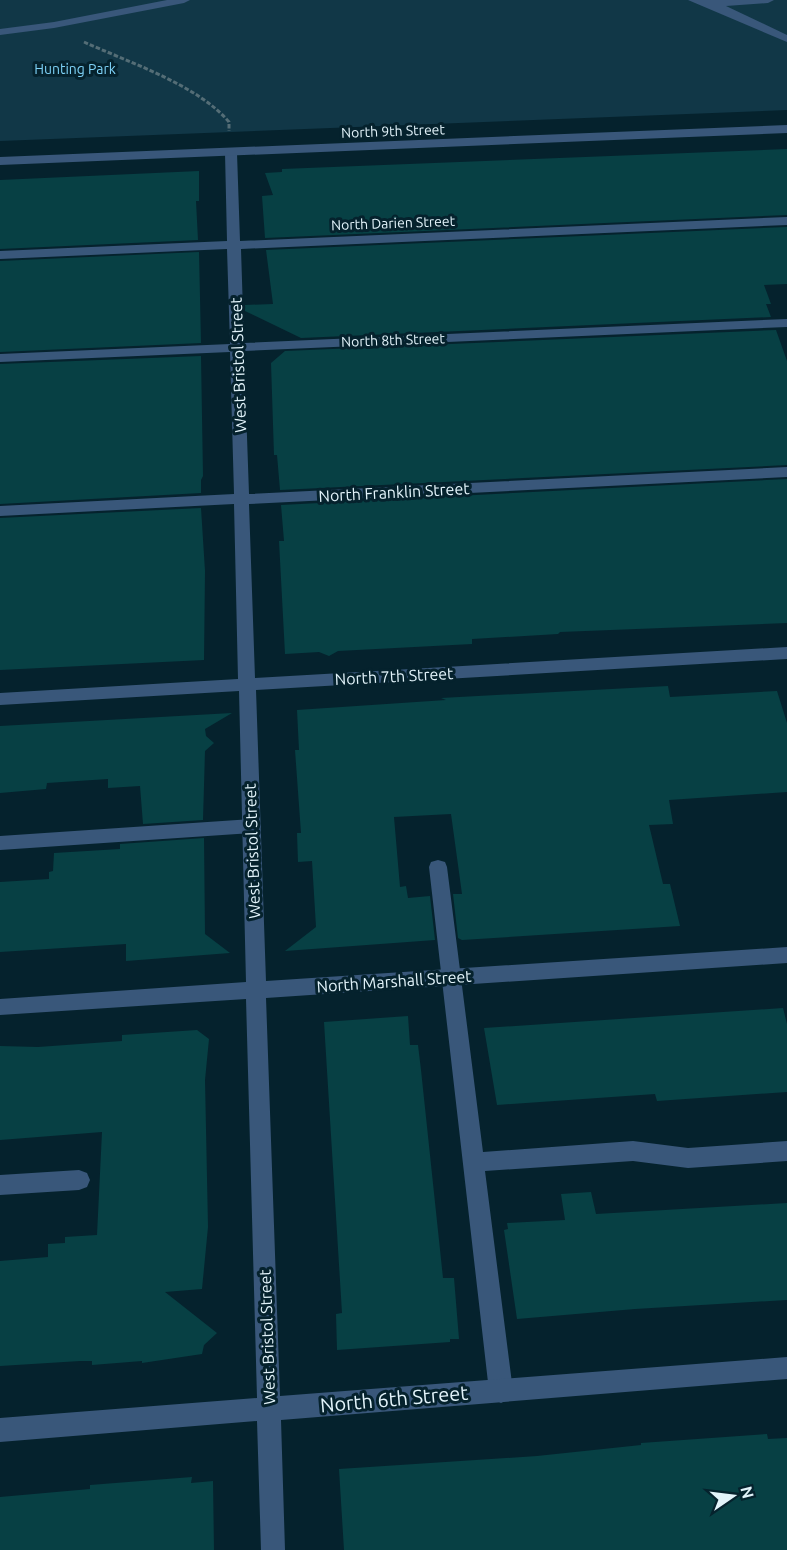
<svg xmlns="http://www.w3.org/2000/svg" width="787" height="1550" font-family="Ubuntu,sans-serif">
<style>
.green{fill:#113747}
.building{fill:#074044}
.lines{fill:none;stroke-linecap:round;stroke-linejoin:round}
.path{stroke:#546d76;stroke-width:3;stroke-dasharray:4.5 2;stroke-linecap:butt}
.service{fill:#39577a;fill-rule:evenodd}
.minor{fill:#39577a;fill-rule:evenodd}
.tertiary{fill:#39577a;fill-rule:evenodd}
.labels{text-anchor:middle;stroke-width:6;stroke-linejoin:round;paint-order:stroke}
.far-park-label{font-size:14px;fill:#7ed2f7;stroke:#05222d}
.far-street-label{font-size:14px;fill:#e2f3fa;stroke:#05222d}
.street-label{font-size:16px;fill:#e2f3fa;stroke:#05222d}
.near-street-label{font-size:20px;fill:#e2f3fa;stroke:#05222d}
</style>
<rect width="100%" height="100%" fill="#05222d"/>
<path class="green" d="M0,0H787V110L0,141Z"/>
<path class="building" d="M787,149V215L265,238L262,196L273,195L265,173L282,172V169Z
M199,171V201H196L198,240L0,249V180Z
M787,227V284L764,285L771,304H766L771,317L301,338L245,311V305L273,304L266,250Z
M199,252L201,343L0,352V261Z
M776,330L787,361V465L280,490L277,455H274L271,363L285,351Z
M201,356L203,476L201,480V493L0,504V364Z
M787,479V623L560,632L558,634L472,639V644L338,651L329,656L319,652L285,654L279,541H284L281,505Z
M201,508L205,571L204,660L0,670V518Z
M668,686L670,697L777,691L787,723V792L669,800L673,824L649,825L663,884H670L680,926L462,940L458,938L453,894H462L451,814L394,817L400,887L406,886L408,898L430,896L435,940L285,951L316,927L312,861L298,862L297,833H301L295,750H299L297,710L446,700L441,698Z
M232,713L205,729L206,736L214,743L205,751L203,820L143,824L140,786L108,788V779L47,783L46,789L0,793V726Z
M204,838L205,934L230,953L126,961V944L0,952V882L49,879V872L53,871L54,853L120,849V844Z
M783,1008L787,1024V1092L657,1101L655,1094L497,1105L484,1028Z
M408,1016L410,1045H418L421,1070L443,1278H454L459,1339H450V1342L337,1350L336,1314L342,1313L324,1022Z
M197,1030L209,1039L205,1080L208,1227L202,1289L165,1292L217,1333L204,1345L202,1354L142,1363V1361L92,1365V1361H80L0,1366V1261L48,1257V1244L65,1243V1237L97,1235L102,1132L0,1140V1046L38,1047L122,1041V1035Z
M591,1192L596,1214L787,1203V1300L635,1309L517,1319L504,1230L508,1229L507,1223L565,1220L561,1194Z
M767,1434L768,1439L787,1438V1550H344L339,1469L537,1456L641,1445V1443Z
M192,1477L191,1483L213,1481L214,1550H0V1497L90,1489V1485Z"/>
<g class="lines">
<path class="path" d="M84,42C128,62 198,85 229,122V131"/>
<path class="service" d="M252,819L259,821L261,826L259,831L252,833L0,850V836Z
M438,860L445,862L447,867L483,1152L633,1141L688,1148L787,1141V1161L688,1168L633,1161L485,1171L513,1391L509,1399L501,1403L493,1399L489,1391L429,867L431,862Z
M79,1170L87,1173L90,1180L87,1187L79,1190L0,1195V1175Z"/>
<path class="minor" d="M167,0H190L184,3L54,28L0,35V29L54,22Z
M688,0H774L768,3L726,6L787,35V42Z
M231,149L237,153L240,241L787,217V225L241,249L244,343L787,319V327L244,351L249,494L787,467V477L249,504L255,678L787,647V659L256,690L266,981L787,947V963L266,998L280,1396L787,1357V1379L281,1420L285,1550H261L257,1421L0,1442V1418L257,1398L246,999L0,1015V999L246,982L239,691L0,705V693L238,679L234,504L0,516V506L234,494L230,352L0,362V354L230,344L227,249L0,259V251L227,241L225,153Z"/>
<path class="tertiary" d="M787,125V133L0,165V157Z"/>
</g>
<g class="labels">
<g class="far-park-label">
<text x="75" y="74">Hunting Park</text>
</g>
<g class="far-street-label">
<text transform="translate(393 131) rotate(-2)" y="5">North 9th Street</text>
<text transform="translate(393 223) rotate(-2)" y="5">North Darien Street</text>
<text transform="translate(393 340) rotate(-2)" y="5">North 8th Street</text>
</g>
<g class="street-label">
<text transform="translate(238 365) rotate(-92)" y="6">West Bristol Street</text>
<text transform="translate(394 492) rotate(-3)" y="6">North Franklin Street</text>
<text transform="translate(394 676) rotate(-3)" y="6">North 7th Street</text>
<text transform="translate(252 851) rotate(-92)" y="6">West Bristol Street</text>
<text transform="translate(394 981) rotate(-4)" y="6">North Marshall Street</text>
<text transform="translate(267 1337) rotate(-92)" y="6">West Bristol Street</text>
</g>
<g class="near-street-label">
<text transform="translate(394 1399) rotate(-5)" y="7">North 6th Street</text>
</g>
</g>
<g transform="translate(733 1496) rotate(76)" stroke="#05222d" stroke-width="4.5" paint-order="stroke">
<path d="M0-4.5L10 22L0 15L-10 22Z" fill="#e2f3fa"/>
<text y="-9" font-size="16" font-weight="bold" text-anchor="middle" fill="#e2f3fa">N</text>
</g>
</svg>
